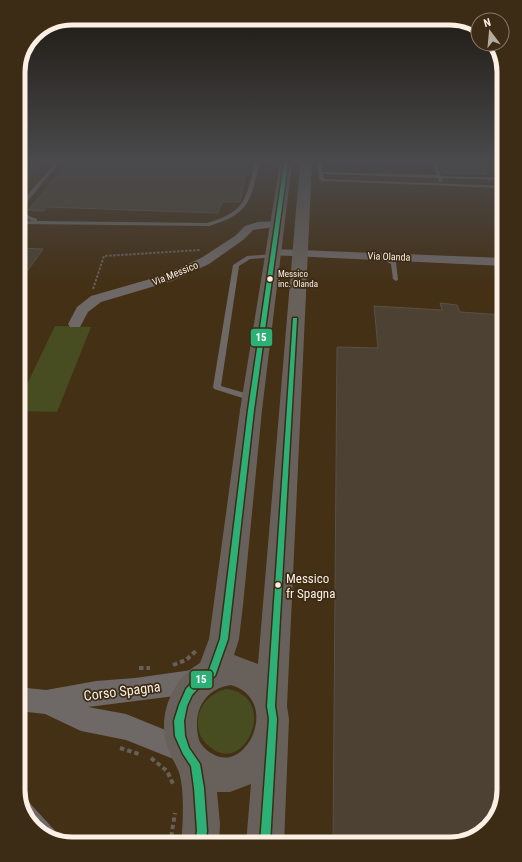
<svg xmlns="http://www.w3.org/2000/svg" width="522" height="862" font-family="'Roboto Condensed',sans-serif">
<style>
.built{fill:#443015}
.green{fill:#474d21}
.building{fill:#4c4132;stroke:#595046}
.lines{fill:none;stroke-linecap:round;stroke-linejoin:round}
.path-far1{stroke:#666059;stroke-width:2;stroke-dasharray:2.5 1.5;stroke-linecap:butt}
.path{stroke:#666059;stroke-width:4;stroke-dasharray:4.5 3;stroke-linecap:butt}
.lane{fill:#6e6866;fill-rule:evenodd}
.street{fill:#6e6866;fill-rule:evenodd}
.secondary{fill:#68615b;fill-rule:evenodd}
.bus-1-casing{stroke:#3c2b15;stroke-width:3}
.bus-1{fill:#2db075;fill-rule:evenodd}
.bus-dot{fill:#fbf0e3;stroke:#3c2b15;stroke-width:1.5}
.labels{text-anchor:middle;stroke-width:3.5;stroke-linejoin:round;paint-order:stroke}
.far-bus-label{font-size:9px;fill:#fbf0e3;stroke:#3c2b15;text-anchor:start}
.far-street-label{font-size:10px;fill:#fbf0e3;stroke:#3c2b15}
.near-bus-label{font-size:13px;fill:#fbf0e3;stroke:#3c2b15;text-anchor:start}
.near-street-label{font-size:14px;fill:#fbf0e3;stroke:#3c2b15}
.rim{fill:none;stroke:#fbf0e3;stroke-width:5}
.line-badge{stroke:#3c2b15;stroke-width:1.5}
.badge-label{font-size:11px;text-anchor:middle;font-weight:bold;fill:#fff}
</style>
<rect width="100%" height="100%" fill="#332a1e"/>
<path class="built" d="M18,163H504V790L495,820L450,844H69L42,835L23,814L18,790Z"/>
<path class="green" d="M55,326L91,327L57,412L18,411V403Z
M226,689C278,695 248,771 214,750C208,746 204,742 201,737C192,715 204,695 226,689Z"/>
<path class="building" d="M18,163H41L18,189Z
M68,163H248L240,202H222L218,213L47,207L44,211L28,210Z
M439,163H481L487,174L442,173Z
M18,248L43,249L18,284Z
M440,303L457,305L460,312L504,315V790L495,820L474,839L450,844H333L337,347L378,348L374,306L442,310Z"/>
<g class="lines">
<path class="path-far1" d="M93,289L104,256L200,250"/>
<path class="path" d="M173,665L186,660L197,650
M139,668H150
M120,748L139,754
M151,758L167,771L174,786
M170,844L175,813"/>
<path class="lane" d="M55,163H59L23,207L27,215L37,219V221L207,223C245,212 246,200 255,163H259C251,202 249,214 209,226L18,224V220L32,221C25,218 19,214 18,206Z
M318,163H322V172L437,175L433,163H437L441,176L504,178V180L442,178L443,181L441,182H439L438,178L323,174L324,179L504,186V188L322,181L320,180L318,173Z
M273,254L275,255V257L250,259L239,266L221,386L255,396L256,398L255,400L252,401L214,389L213,387L233,265L247,256Z
M378,255H382L396,262L398,280L396,281L393,279L391,264L378,257Z
M21,797L26,799L58,834L59,841L42,835L23,814L20,798Z"/>
<path class="street" d="M278,221L282,222L283,224L282,226L253,230L243,240L209,264L172,281L101,302L88,312L80,327H70L68,324L77,307L91,296L164,275L201,258L235,236L245,226L258,222Z
M274,249L504,258V266L270,255L268,253L270,251Z
M199,669L208,672L211,681L208,690L199,693L88,707L126,714L195,742L199,751L195,760L186,764L126,740L81,731L45,714L18,711V687L46,690L96,681L135,678Z"/>
<path class="secondary" d="M280,163H292L262,410L243,605L239,639L234,655L258,664L300,163H312L287,706L289,719L284,844H246L251,784L230,792H217L220,824L219,844H181C183,827 185,785 178,770C175,762 169,754 167,745C157,715 173,678 200,663L209,639L240,410ZM231,685C282,700 246,777 211,753C206,750 201,745 199,740C192,713 203,689 231,685Z"/>
<defs>
<path id="bus-1" d="M284,163H288L254,410L228,639L215,676L202,684L192,695L187,706L184,721L185,736L189,748L200,764L204,788L207,831L205,844H195L197,831L194,788L191,766L183,754L175,736L174,721L179,705L186,689L196,678L209,670L220,639L248,410Z
M293,318H297V319L275,706L277,719L270,844H260L269,719L267,706Z"/>
</defs>
<use href="#bus-1" class="bus-1-casing"/>
<use href="#bus-1" class="bus-1"/>
</g>
<linearGradient id="sky" x2="0" y2="1"><stop stop-color="#1c1710"/><stop offset="0.57" stop-color="#4a4a4c"/><stop offset="1" stop-color="#4a4a4c" stop-opacity="0"/></linearGradient>
<rect width="522" height="284" fill="url(#sky)"/>
<g class="bus-dot">
<circle cx="270" cy="279" r="3.5"/>
<circle cx="278" cy="585" r="3.5"/>
</g>
<g class="labels">
<g class="far-bus-label">
<text x="278" y="277">Messico<tspan x="278" dy="10">inc. Olanda</tspan></text>
</g>
<g class="far-street-label">
<text transform="translate(389 256) rotate(2)" y="4">Via Olanda</text>
<text transform="translate(175 273) rotate(-22)" y="4">Via Messico</text>
</g>
<g class="near-bus-label">
<text x="286" y="583">Messico<tspan x="286" dy="15">fr Spagna</tspan></text>
</g>
<g class="near-street-label">
<text transform="translate(122 691) rotate(-7)" y="5">Corso Spagna</text>
</g>
</g>
<path d="M0 0H522V862H0ZM72 25H450A47 47 0 0 1 497 72V790A47 47 0 0 1 450 837H72A47 47 0 0 1 25 790V72A47 47 0 0 1 72 25Z" fill="#3c2b15" fill-rule="evenodd"/>
<path class="rim" d="M72 25H450A47 47 0 0 1 497 72V790A47 47 0 0 1 450 837H72A47 47 0 0 1 25 790V72A47 47 0 0 1 72 25Z"/>
<g class="line-badge">
<rect x="250" y="328" width="23" height="19" rx="4" fill="#2db075"/>
<rect x="190" y="670" width="23" height="19" rx="4" fill="#2db075"/>
</g>
<g class="badge-label">
<text x="261" y="341">15</text>
<text x="201" y="683">15</text>
</g>
<g transform="translate(490 32) rotate(344)"><circle r="19" fill="#3c2b15" stroke="#887a67"/>
<path d="M0-3L7 15L0 10L-7 15Z" fill="#b5ab9e"/>
<text y="-6" font-size="11" font-weight="bold" text-anchor="middle" fill="#fbf0e3">N</text>
</g>
</svg>
